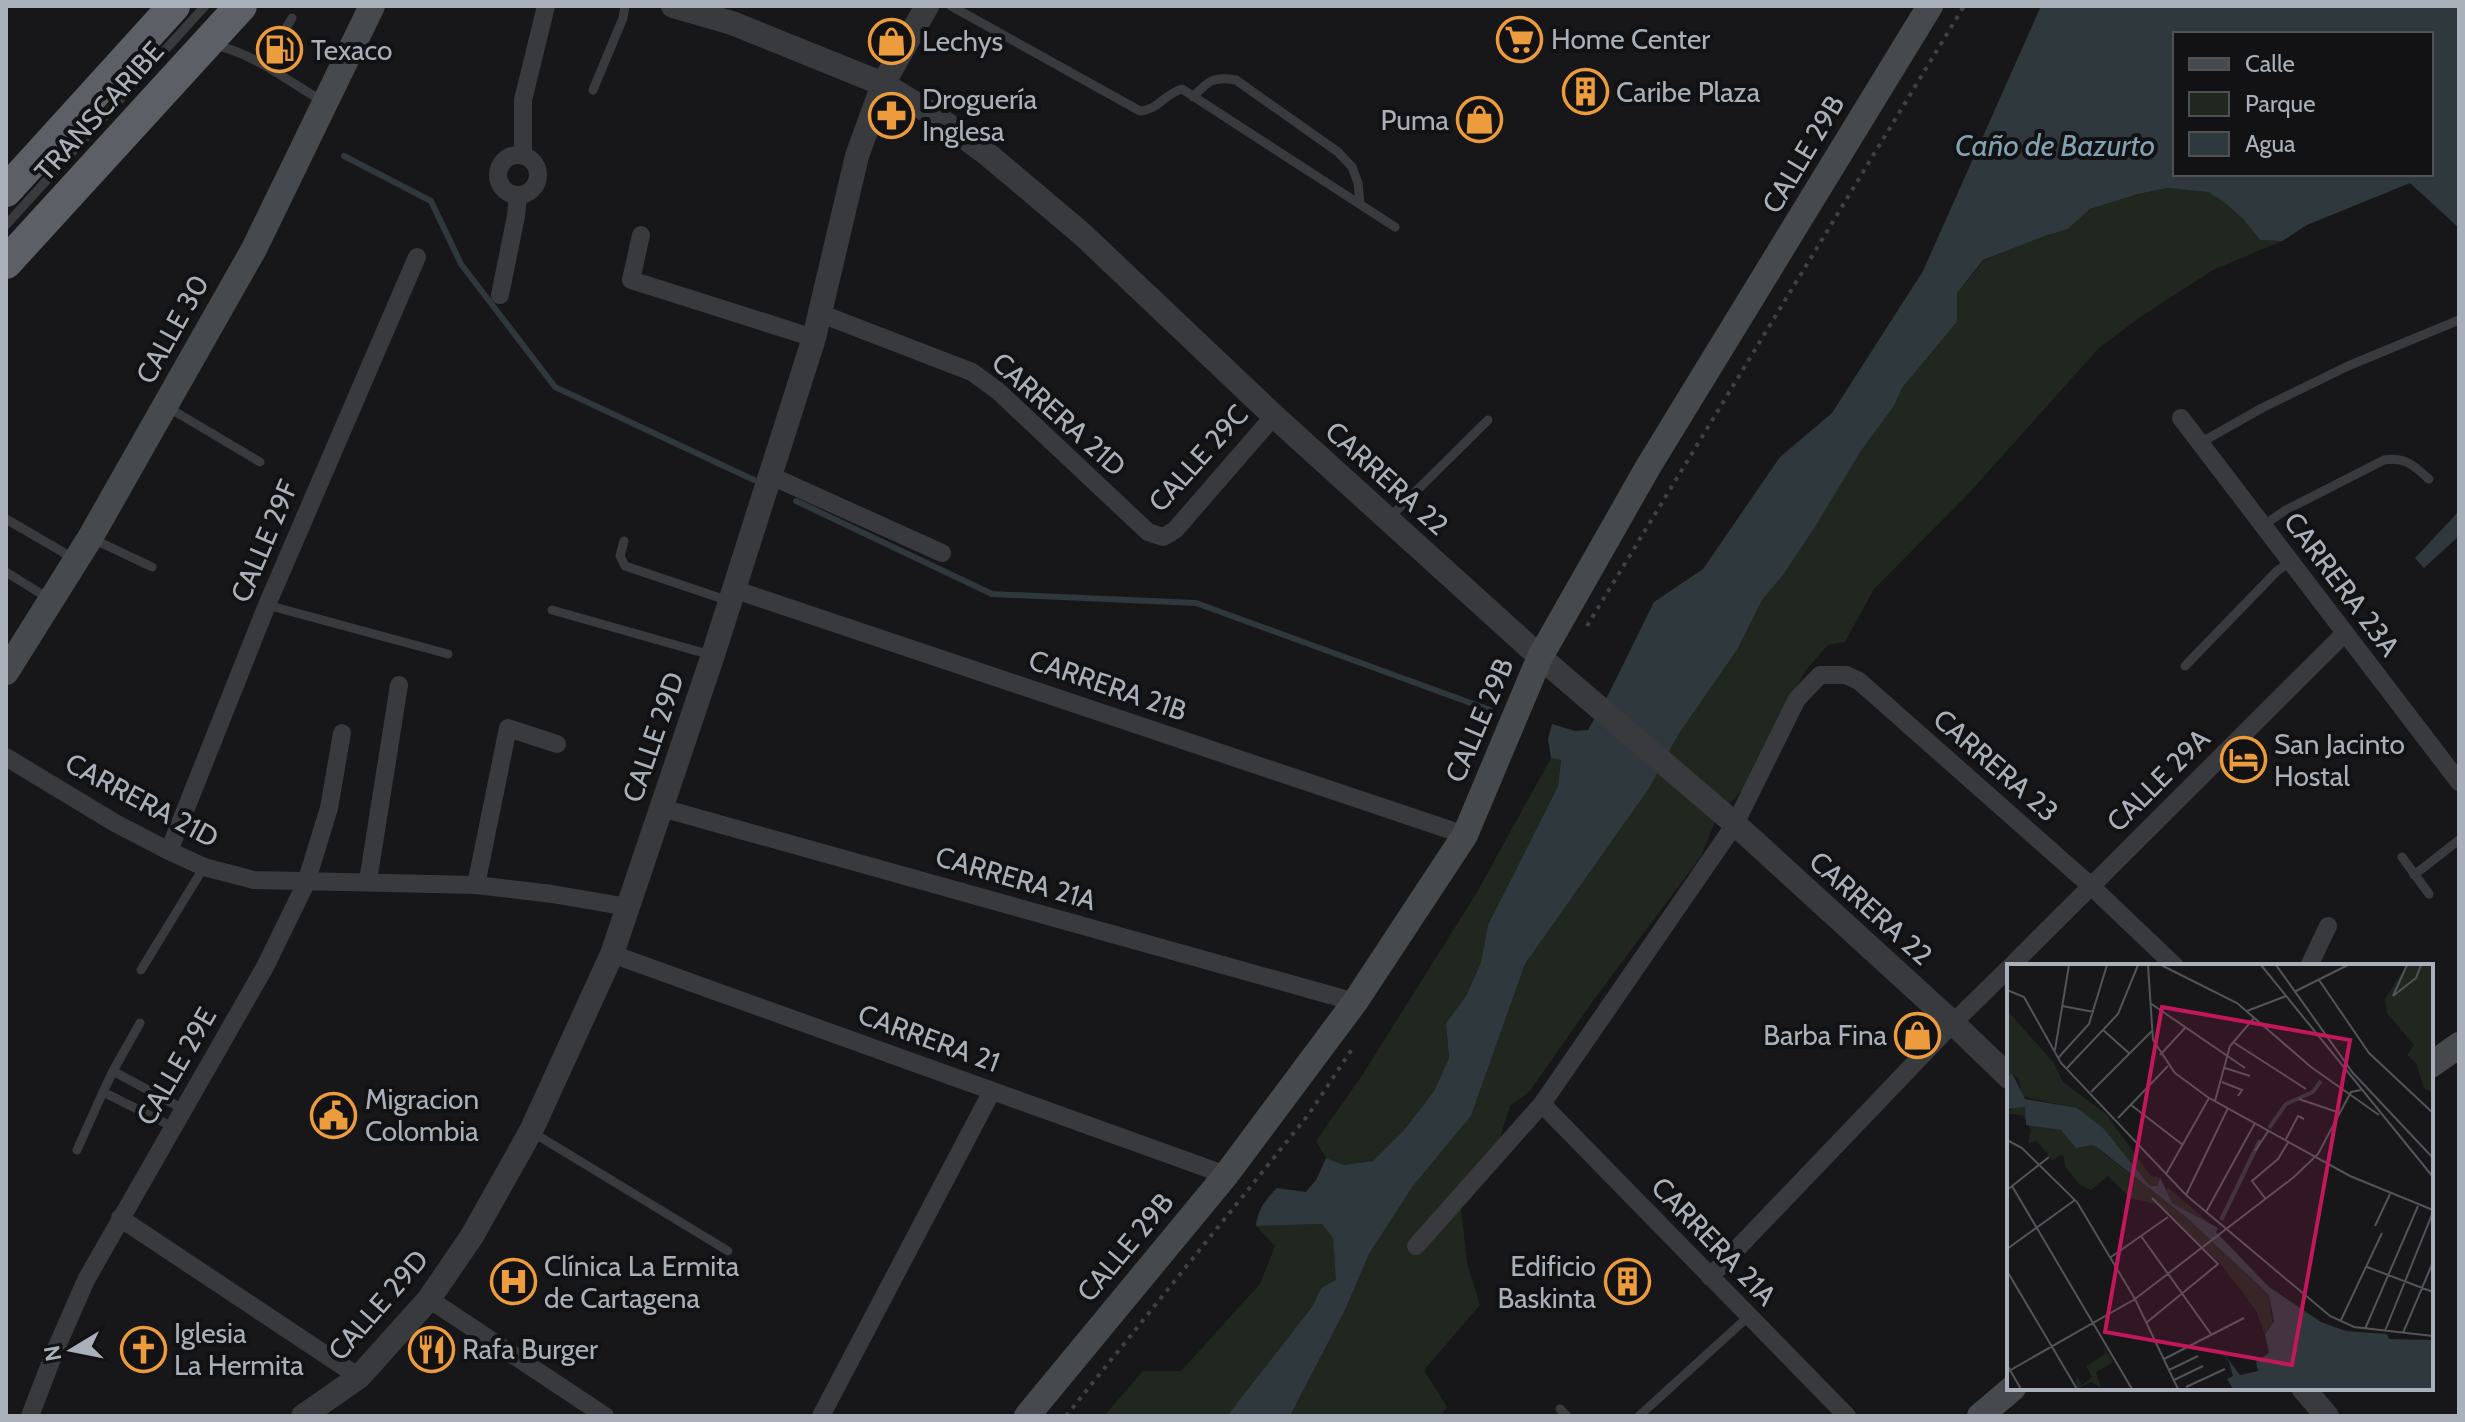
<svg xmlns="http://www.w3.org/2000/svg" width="2465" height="1422" font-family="Cabin,sans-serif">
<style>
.green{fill:#1f271f}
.water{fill:#2e383d;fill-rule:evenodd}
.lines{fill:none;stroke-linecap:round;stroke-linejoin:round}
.stream{stroke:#2e383d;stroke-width:6}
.path{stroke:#3e4145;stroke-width:4;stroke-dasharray:4 6;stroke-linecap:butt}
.service{stroke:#383a3e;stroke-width:9}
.minor{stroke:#383a3e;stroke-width:18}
.tertiary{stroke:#383a3e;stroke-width:24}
.secondary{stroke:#46494e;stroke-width:26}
.trunk{stroke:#5c6066;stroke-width:32}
.labels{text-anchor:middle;stroke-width:8;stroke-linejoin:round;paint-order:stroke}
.poi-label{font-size:28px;fill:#aab0b9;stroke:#121214;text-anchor:start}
.street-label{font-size:28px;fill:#aab0b9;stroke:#121214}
.water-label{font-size:30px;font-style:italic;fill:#82a2b2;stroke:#121214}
.inset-river{fill:none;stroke:#2e383d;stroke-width:4}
.inset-road{fill:none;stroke:#525459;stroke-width:2}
.view{fill:#c2185b;fill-opacity:0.15;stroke:#c2185b;stroke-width:4}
.inset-edge{fill:none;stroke:#aab0b9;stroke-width:4}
</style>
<rect width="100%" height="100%" fill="#171719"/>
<path class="green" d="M2168,188C2180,189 2195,188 2207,192C2229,199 2246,223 2260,240L2282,241L2213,270L2139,318L2099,348L1969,493L1874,589L1845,642L1828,645L1806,670L1743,789L1717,817L1701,856L1593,1001L1529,1092L1510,1106L1502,1131L1497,1159L1461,1207L1467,1263L1480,1305L1424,1370L1447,1407L1441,1416H1290L1346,1308L1369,1254L1413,1186L1471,1116L1525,964L1650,787L1678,735L1737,650L1762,600L1783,575L1815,527L1861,451L1894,406L1902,388L1957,322V293L1984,260L2045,236L2068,229L2090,209L2138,194Z
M1551,758L1561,759L1558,786L1488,925L1481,962L1466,996L1446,1023L1449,1058L1434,1091L1404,1130L1373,1161L1344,1165L1326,1158L1316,1141L1361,1077L1476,894Z
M1322,1224L1333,1237L1337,1280L1321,1288L1312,1307L1227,1416H1104L1143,1371H1181L1260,1284L1275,1246L1256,1226Z"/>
<path class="water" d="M2041,6H2459V228L2410,183L2307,225L2282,241L2260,240L2243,219L2224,202L2208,192L2168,188L2138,194L2090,209L2068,229L2045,236L1983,260L1957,293V322L1902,388L1894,406L1861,451L1815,527L1783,575L1762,600L1737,650L1678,735L1650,787L1525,964L1471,1116L1413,1186L1369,1254L1346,1308L1290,1416H1227L1312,1307L1321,1288L1336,1280L1333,1238L1322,1224L1256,1226C1258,1209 1265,1200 1277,1188L1306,1192L1316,1180L1326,1158L1344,1165L1373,1161L1404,1130L1434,1091L1449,1058L1446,1023L1466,996L1481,962L1488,925L1558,786L1561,760L1551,758L1548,739L1552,724L1575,731L1588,730L1609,693L1654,602L1703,569L1780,457L1832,413L1923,271ZM2175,34H2431V174H2175Z
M2459,511V536L2424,568L2415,558Z"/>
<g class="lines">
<path class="stream" d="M344,156L431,201L461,264L555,387L754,480
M796,501L992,594L1196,603L1490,710"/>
<path class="path" d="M1587,626L1964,6
M1066,1416L1309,1114L1352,1049"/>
<path class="service" d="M951,6L1140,111C1158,110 1166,93 1182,89L1395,227
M281,37L292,18
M214,45C254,53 289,82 324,102
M593,90L623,18L625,6
M1193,97C1208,81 1213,76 1236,80L1338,152L1352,167L1358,183L1360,204
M6,225L205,6
M169,408L260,462
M2200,443L2262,408L2348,366L2459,320
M6,519L73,558
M1388,519L1488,420
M2262,526L2286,510L2384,460C2405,456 2414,466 2429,479
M93,539L152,567
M624,541L620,556L625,566L729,601
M6,572L51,600
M267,605L448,654
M552,610L711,655
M2185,666L2277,571L2290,562
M2402,857L2429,894
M2414,875L2459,840
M141,970L204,867
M140,1023L113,1071L183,1109
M103,1092L113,1071
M532,1132L728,1251
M77,1150L103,1092L173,1127
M1560,1409L1567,1416
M1639,1416L1749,1316"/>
<path class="minor" d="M498 175a20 20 0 1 1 40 0a20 20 0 1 1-40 0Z
M523,155V100L546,6
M641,235L631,280L814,338
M500,295L516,216L518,196
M819,313L972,372L998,391L1148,532L1163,537L1175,530L1274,416
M2181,418L2459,782
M769,475L942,553
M733,589L1465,835
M6,757L115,823L169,851L204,867L254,880L476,885L552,894L628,907
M662,808L1355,1002
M169,851L267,605L417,257
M368,881L399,685
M476,885L508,728L557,744
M612,954L1226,1175
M2011,966L2344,634
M2309,966L2328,926
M1542,1104L1847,1416
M120,1218L359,1377
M1416,1246L1542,1104L1735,824L1797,699L1820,675H1846L1859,681L2092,887L2175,966
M1710,1277L1953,1023L2009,968
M429,1299L605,1416
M30,1416L55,1351L86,1280L265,967L306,883L329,808L342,733
M821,1416L992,1091"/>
<path class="tertiary" d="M673,6L732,23L883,84L934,115L986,153L1082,234L1274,416L1540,657L1735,824L1953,1023L2009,1077
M2303,1388L2327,1416
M303,1416L359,1377L429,1299L472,1236L531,1131L612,954L713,655L814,338L857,156L883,84L927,6"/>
<path class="secondary" d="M6,672L90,538L254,249L372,6
M2431,1065L2459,1045
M1027,1416L1226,1175L1355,1002L1465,835L1540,657L1648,467L1930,6
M1980,1416L2013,1388"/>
<path class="trunk" d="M6,191L174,6
M6,263L241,6"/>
</g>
<defs>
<symbol id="supermarket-ring" viewBox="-11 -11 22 22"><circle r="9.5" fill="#121214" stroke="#ec9c3c" stroke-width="1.5"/><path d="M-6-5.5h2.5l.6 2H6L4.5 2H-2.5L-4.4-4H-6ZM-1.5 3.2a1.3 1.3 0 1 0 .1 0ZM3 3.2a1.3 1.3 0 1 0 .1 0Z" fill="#ec9c3c"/></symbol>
<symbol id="shop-ring" viewBox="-11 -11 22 22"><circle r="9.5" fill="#121214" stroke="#ec9c3c" stroke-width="1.5"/><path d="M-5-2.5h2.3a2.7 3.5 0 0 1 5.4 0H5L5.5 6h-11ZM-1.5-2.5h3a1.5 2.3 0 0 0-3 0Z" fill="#ec9c3c"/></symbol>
<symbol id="fuel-ring" viewBox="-11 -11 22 22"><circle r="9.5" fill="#121214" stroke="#ec9c3c" stroke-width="1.5"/><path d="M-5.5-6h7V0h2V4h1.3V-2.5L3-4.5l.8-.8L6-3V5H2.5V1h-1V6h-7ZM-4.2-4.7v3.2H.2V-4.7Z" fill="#ec9c3c"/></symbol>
<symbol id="building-ring" viewBox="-11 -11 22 22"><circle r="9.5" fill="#121214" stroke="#ec9c3c" stroke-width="1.5"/><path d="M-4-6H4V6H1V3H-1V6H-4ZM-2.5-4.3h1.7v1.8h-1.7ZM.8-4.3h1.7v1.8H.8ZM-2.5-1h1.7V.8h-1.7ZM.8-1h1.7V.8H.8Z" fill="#ec9c3c"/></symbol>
<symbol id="pharmacy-ring" viewBox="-11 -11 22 22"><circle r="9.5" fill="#121214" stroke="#ec9c3c" stroke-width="1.5"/><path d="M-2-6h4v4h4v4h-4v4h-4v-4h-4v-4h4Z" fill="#ec9c3c"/></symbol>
<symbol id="hotel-ring" viewBox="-11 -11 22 22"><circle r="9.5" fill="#121214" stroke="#ec9c3c" stroke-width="1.5"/><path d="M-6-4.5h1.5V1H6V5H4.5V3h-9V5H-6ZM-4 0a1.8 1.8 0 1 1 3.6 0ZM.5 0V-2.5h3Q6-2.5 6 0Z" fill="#ec9c3c"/></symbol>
<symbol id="civic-ring" viewBox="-11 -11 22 22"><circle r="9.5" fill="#121214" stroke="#ec9c3c" stroke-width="1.5"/><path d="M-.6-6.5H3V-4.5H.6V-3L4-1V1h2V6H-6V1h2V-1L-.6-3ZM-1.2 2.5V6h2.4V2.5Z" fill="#ec9c3c"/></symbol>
<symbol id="hospital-ring" viewBox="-11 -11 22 22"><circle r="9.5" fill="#121214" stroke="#ec9c3c" stroke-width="1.5"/><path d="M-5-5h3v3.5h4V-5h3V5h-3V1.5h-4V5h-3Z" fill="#ec9c3c"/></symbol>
<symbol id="church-ring" viewBox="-11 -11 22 22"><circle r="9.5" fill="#121214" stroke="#ec9c3c" stroke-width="1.5"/><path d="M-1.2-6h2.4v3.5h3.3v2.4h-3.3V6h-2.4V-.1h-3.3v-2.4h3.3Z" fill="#ec9c3c"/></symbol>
<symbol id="restaurant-ring" viewBox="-11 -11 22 22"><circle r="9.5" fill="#121214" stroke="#ec9c3c" stroke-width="1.5"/><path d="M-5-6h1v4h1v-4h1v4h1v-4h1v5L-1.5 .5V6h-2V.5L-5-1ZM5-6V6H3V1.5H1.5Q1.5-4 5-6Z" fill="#ec9c3c"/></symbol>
</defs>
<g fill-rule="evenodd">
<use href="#supermarket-ring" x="1494" y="14" width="51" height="51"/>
<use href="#shop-ring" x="866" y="16" width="51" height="51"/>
<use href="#fuel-ring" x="254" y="24" width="51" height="51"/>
<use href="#building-ring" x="1560" y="66" width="51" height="51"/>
<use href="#pharmacy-ring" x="866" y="90" width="51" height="51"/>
<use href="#shop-ring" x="1454" y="94" width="51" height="51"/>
<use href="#hotel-ring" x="2218" y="734" width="51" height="51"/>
<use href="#shop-ring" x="1892" y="1010" width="51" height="51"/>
<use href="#civic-ring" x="308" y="1090" width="51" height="51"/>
<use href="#hospital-ring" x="488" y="1256" width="51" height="51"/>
<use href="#building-ring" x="1602" y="1256" width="51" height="51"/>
<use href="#church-ring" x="118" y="1324" width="51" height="51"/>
<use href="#restaurant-ring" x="406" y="1324" width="51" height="51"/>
</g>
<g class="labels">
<g class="poi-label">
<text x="1551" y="49">Home Center</text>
<text x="922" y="51">Lechys</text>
<text x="311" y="60">Texaco</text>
<text x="1616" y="102">Caribe Plaza</text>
<text x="922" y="109">Droguería<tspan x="922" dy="32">Inglesa</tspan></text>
<text x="1449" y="130" text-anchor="end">Puma</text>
<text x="2274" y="754">San Jacinto<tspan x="2274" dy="32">Hostal</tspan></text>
<text x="1887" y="1045" text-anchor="end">Barba Fina</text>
<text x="365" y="1109">Migracion<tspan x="365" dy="32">Colombia</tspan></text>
<text x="544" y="1276">Clínica La Ermita<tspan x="544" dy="32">de Cartagena</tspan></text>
<text x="1596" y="1276" text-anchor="end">Edificio<tspan x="1596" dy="32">Baskinta</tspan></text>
<text x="174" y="1343">Iglesia<tspan x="174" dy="32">La Hermita</tspan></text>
<text x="462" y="1359">Rafa Burger</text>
</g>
<g class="street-label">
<text transform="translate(99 111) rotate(-48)" y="10">TRANSCARIBE</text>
<text transform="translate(1803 154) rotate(-59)" y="10">CALLE 29B</text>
<text transform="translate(172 329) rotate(-61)" y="10">CALLE 30</text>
<text transform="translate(1059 414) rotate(42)" y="10">CARRERA 21D</text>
<text transform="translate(1198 458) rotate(-48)" y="10">CALLE 29C</text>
<text transform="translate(1387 478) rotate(42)" y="10">CARRERA 22</text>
<text transform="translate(264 541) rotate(-67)" y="10">CALLE 29F</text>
<text transform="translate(2342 584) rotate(53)" y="10">CARRERA 23A</text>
<text transform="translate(1108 685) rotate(19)" y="10">CARRERA 21B</text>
<text transform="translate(1479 720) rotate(-67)" y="10">CALLE 29B</text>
<text transform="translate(653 737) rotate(-71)" y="10">CALLE 29D</text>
<text transform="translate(1996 765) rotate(41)" y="10">CARRERA 23</text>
<text transform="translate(2158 780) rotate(-45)" y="10">CALLE 29A</text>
<text transform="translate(142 800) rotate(28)" y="10">CARRERA 21D</text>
<text transform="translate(1016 878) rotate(16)" y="10">CARRERA 21A</text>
<text transform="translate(1871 908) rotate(42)" y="10">CARRERA 22</text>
<text transform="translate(929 1038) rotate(20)" y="10">CARRERA 21</text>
<text transform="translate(176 1066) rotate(-60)" y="10">CALLE 29E</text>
<text transform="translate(1714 1241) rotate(46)" y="10">CARRERA 21A</text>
<text transform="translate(1125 1247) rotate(-50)" y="10">CALLE 29B</text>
<text transform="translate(378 1305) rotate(-49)" y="10">CALLE 29D</text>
</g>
<g class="water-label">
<text x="2055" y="156">Caño de Bazurto</text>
</g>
</g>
<g transform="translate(2007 964)">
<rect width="426" height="426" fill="#171719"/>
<path d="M400,1H426V129L417,124L409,99L400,91L407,81L380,49L378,35ZM0,46L46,98L56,118L99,150L144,212L152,213L150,222H143L106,177L70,145L14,132L12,115L5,109L0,113ZM7,142L18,143L25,160L54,166L72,183L86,181L180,254L262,331L266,363L258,371L248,345L212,298L149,240L123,234L101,212L84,226L72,220L58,202L56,190L45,196L30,177L21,179L24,166L16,151L0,150ZM161,223L207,263L206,264L165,239L157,230ZM97,384L106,398L89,408L94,424L84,418L70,425L69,412L75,421L85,413L79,402L98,390Z" fill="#1f271f"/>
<path d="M5,109L18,135L70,144L96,164L143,222H150L153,213L165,239L211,264L209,268L262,323L314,358L339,367L380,370L382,375L426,376V425H226L220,415L226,412L222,398L211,382L233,411L251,407L249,398L262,389L258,371L267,357L262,331L180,254L96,188L86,181L69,184L54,166L19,161L18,143L0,145V113Z" fill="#2e383d"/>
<path class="inset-river" d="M262,164L279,140L306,128L314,117M214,256L253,176"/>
<path class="inset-road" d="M141,1L146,76L168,109L202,134L343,212L426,246M154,1L230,39L304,103L372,151M254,1L426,213M269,1L346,109L426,194M400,1L386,32L409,14L414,1M312,16L362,89L426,149M0,26L17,33L54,99L179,231L323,352L347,363L426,372M287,28L341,1M143,39L238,104M55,42L87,48M240,47L279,32M96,66L123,90M226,78L299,125M48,86L62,1M153,91L178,64M51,94L82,60L100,1M218,104L243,112M59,105L111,50L131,1M215,118L235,126L231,132M84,128L145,67M292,135L333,149M208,137L223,82L247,54M124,141L176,181M111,154L161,102M279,175L291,152L297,155M0,176L15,184L70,238L128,335L171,425M248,187L262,166M159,210L202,134M5,222L125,425M0,226L42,193M179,231L221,144M258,234L245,217L271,195L282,177M199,248L248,159M368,262L383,230M134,272L204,370M0,285L68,236M104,293L161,253M360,303L426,328M0,307L70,425M334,356L375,269M139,359L211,300L145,234M358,365L411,242M378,367L426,248M396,369L426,298M157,395L237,354M0,401L14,425M162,406L191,392M0,408L128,335L287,213L311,190L344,128L354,126M167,416L196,402M179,423L218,405"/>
<path class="view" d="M155,43L343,76L285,401L98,368Z"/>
<rect width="426" height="426" class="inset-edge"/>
</g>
<rect width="2465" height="1422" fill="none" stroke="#aab0b9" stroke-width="16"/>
<rect x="2173" y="32" width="260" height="144" fill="#121214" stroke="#4f5156" stroke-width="2"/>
<rect x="2189" y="58" width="40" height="12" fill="#46494e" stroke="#4f5156" stroke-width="2"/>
<text x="2245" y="72" font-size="24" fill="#aab0b9">Calle</text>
<rect x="2189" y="92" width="40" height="24" fill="#1f271f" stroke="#4f5156" stroke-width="2"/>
<text x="2245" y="112" font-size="24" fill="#aab0b9">Parque</text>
<rect x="2189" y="132" width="40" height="24" fill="#2e383d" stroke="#4f5156" stroke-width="2"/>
<text x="2245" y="152" font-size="24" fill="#aab0b9">Agua</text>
<g transform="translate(72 1350) rotate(260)" stroke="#121214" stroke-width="6" paint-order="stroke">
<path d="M0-6L14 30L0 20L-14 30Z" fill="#aab0b9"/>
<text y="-12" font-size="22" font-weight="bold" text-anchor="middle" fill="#aab0b9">N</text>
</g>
</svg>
